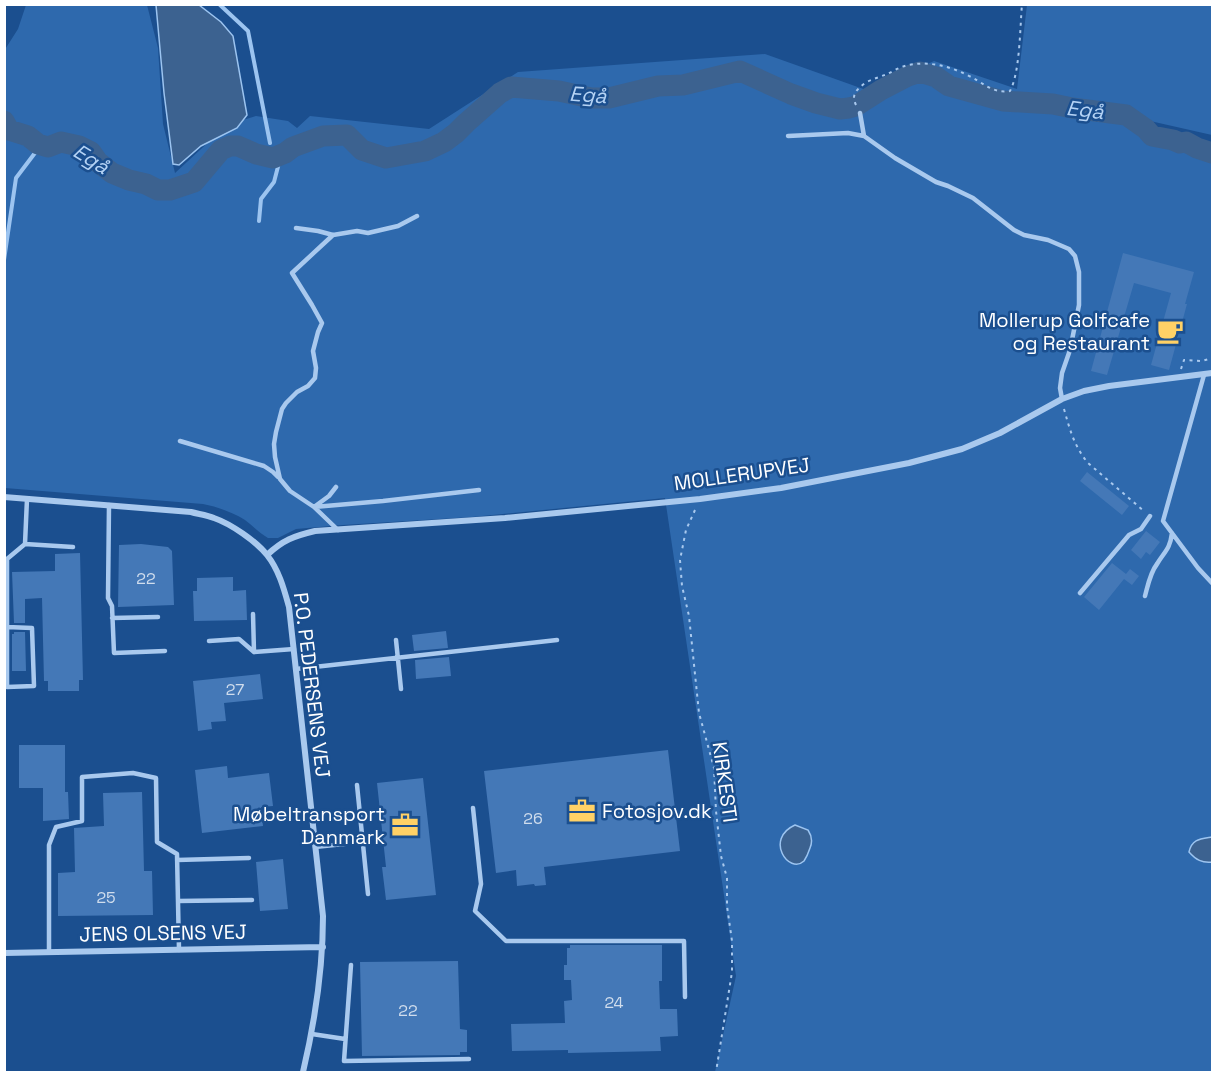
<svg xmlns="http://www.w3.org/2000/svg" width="1217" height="1077" font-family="'Space Grotesk',sans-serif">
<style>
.green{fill:#2e69ad}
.water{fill:#3c6290;stroke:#9cc4f0;stroke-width:1.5}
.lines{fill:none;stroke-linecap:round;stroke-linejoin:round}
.stream{stroke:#9cc4f0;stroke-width:4}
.river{stroke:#3c6290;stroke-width:21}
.building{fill:#4478b7}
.path{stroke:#a9c9ee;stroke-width:2;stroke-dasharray:3 4.5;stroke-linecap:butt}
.lane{stroke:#a9c9ee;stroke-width:4.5}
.street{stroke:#a9c9ee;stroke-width:6}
.labels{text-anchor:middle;stroke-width:5;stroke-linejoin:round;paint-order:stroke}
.number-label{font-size:16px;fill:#d0dded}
.poi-label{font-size:20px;fill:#fff;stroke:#1b4f8f;text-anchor:end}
.street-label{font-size:20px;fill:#fff;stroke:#1b4f8f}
.water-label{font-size:21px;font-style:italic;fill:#b5d3f5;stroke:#1b4f8f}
</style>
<rect width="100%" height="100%" fill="#1b4f8f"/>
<path class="green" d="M26,5H147L158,48L163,124L175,173L227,125L256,116L288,121L297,128L310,116L429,129L518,72L765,54L869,91L934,61L1017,89L1027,5H1212V135L1128,116L1146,129L1152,136L1173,140L1180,143L1186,142L1197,148L1212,153V1072H715L736,976L665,498L472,517L343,525L296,529L278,538H268C259,533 253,526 245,520C232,512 218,507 203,504L5,488L4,51L18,29Z"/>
<path class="water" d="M156,5H199L221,22L233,36L247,115L237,128L201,146L179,165L173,164L164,93Z
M795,825L808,830C812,836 813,841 810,848C809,851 806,858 804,861C789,875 764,839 795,825Z
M1212,837V862C1202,863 1196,860 1189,852C1192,839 1200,839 1212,837Z"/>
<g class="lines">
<path class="stream" d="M219,4L248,31L270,143
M259,221L261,199L274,182L281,155
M4,260L16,178L41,145"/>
<path class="river" d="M4,121L9,130L28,136L38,144L48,147L61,142L79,146L91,152L98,162L112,173L129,180L146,184L158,190H170L194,182L221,150L230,146H238L256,154L273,158L285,153L293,147L323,136L347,135L362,150L386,158L425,151L444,142L456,133L466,123L500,93L511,87L559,91L591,98H609L658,86L683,85L740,71L791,94L816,103L840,109L849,108L856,106L881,90L908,76L920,72L936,77L949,86L1003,101L1053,104L1072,108L1126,115L1146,129L1152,136L1173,140L1180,143L1186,142L1197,148L1212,153"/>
</g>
<path class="building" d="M1123,253L1194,272L1185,304H1187L1169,370L1151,365L1171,293L1134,283L1107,375L1091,371Z
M1087,472L1129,506L1122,515L1080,481Z
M1146,531L1160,542L1150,555L1146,552L1141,559L1131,550Z
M141,544L168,547L172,551L174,605L118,607L119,545Z
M80,553L83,680H79V691H48V681H44L42,598L25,599V623H14L12,572L55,571V554Z
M1112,563L1126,574L1130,569L1139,576L1132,585L1124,579L1099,610L1084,597Z
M233,577V591L246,590L247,620L194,621L193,591H197V578Z
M446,631L448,648L414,651L412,635Z
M14,632H25L26,671H12V634H14Z
M449,657L451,676L416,679L415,660Z
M260,674L263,699L224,703L226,721L211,722L212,729L198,731L193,681Z
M19,745H65V792H68L69,819L43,821V788H19Z
M668,750L680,851L544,867L546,885L535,886L534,884L517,886L516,870L496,873L484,771Z
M227,766L228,778L269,773L273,806L261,807L263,826L202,833L195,770Z
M423,778L436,895L386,900L382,867H386L377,783Z
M142,792L144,871H152L153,915L58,916V873L75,872L74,828L104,826L103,793Z
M283,859L288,909L260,911L256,862Z
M570,945H662V981H659L660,1009H677L678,1036L660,1037L661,1051L568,1053V1050L512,1051L511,1024L565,1023L564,1001L572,1000L571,980H564V965H567V948H570Z
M458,961L460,1029L467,1030V1052H460V1055L362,1056L360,962Z"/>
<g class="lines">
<path class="path" d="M856,105C851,95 856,90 865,83C872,79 880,77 887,74C894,71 901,66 909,65C929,61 949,66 967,75C983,82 992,94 1010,91C1020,73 1020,27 1022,4
M1181,369L1184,360L1202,361L1212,358
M1064,409C1070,430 1074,446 1088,463L1145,512
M695,510L686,530L680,560L682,586L689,616L699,713L714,768L716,811L721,856L727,878V906L732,941V972L716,1072"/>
<path class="lane" d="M860,113L864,136
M788,136L848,133L864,136L895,158L936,182L948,186L973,198L1014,230L1024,235L1048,240L1069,249L1075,256L1079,272V305L1070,350L1062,373L1060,388L1062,399
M296,228L318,231L333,235L357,231L368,233L398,226L417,216
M333,235L292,273L312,305L322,323L318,332L313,351L316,368L315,378L308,386L297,392L286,403L282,409L276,432L274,444L275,457L280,479L290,491L314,507L383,501L479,490
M1204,375L1163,521L1198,568L1212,583
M180,441L264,466L273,472L278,477
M336,487L329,496L314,507L338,530
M109,505L108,598L112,606L114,653L165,651
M25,544L73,547
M1080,593L1129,535L1141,529L1150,516
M1145,596C1148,585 1150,573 1157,564C1165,551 1170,549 1172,533
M253,614L254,652L294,649
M112,618L158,617
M7,627L32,628L34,686L7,687V559L25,544L27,499
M396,640L401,689
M209,641L239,639L254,652
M296,669L557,640
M357,785L368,894
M473,808L481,884L475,911L506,941H684L685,997
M315,847L363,842
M177,860L249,858
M178,901L252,900
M49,952V845L56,827L82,821V777L133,773L156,778L157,842L177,854L179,950
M351,965L344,1061L469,1059
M312,1034L345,1039"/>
<path class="street" d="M4,497L191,512C198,514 207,515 214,518C231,524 256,541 267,555C279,570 284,589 289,607L323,916C323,970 315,1021 303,1072
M267,555C283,540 294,536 315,531L505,518L700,499L781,488L909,463L962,449L1000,433L1062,399L1084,391L1109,386L1212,373
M4,953L323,947"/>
</g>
<defs>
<symbol id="cafe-bare" viewBox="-9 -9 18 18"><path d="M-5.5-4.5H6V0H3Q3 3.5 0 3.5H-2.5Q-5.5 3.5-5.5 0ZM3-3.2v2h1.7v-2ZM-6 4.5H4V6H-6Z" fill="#ffd166" stroke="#1b4f8f" stroke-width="2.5" paint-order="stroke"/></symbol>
<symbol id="office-bare" viewBox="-9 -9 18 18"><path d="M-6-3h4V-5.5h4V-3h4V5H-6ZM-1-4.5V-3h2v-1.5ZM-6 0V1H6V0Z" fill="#ffd166" stroke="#1b4f8f" stroke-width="2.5" paint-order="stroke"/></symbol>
</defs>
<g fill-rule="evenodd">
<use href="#cafe-bare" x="1151" y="312" width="38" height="38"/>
<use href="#office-bare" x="563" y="792" width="38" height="38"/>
<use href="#office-bare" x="386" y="806" width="38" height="38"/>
</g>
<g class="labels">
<g class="number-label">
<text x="146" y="584">22</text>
<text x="235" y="695">27</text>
<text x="533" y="824">26</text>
<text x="106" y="903">25</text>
<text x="614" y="1008">24</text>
<text x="408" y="1016">22</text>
</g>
<g class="poi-label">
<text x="1150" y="327">Mollerup Golfcafe<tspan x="1150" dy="23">og Restaurant</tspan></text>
<text x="602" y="818" text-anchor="start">Fotosjov.dk</text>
<text x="385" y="821">Møbeltransport<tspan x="385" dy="23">Danmark</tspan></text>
</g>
<g class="street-label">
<text transform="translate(742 474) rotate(-8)" y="7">MOLLERUPVEJ</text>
<text transform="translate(312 685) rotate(83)" y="7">P.O. PEDERSENS VEJ</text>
<text transform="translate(725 782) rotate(82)" y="7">KIRKESTI</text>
<text transform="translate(163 933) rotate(-1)" y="7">JENS OLSENS VEJ</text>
</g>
<g class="water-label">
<text transform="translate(588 95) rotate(4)" y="7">Egå</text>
<text transform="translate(1085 110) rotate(7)" y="7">Egå</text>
<text transform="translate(91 159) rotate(32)" y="7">Egå</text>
</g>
</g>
<rect width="1217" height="1077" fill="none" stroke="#ffffff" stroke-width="12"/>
</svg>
